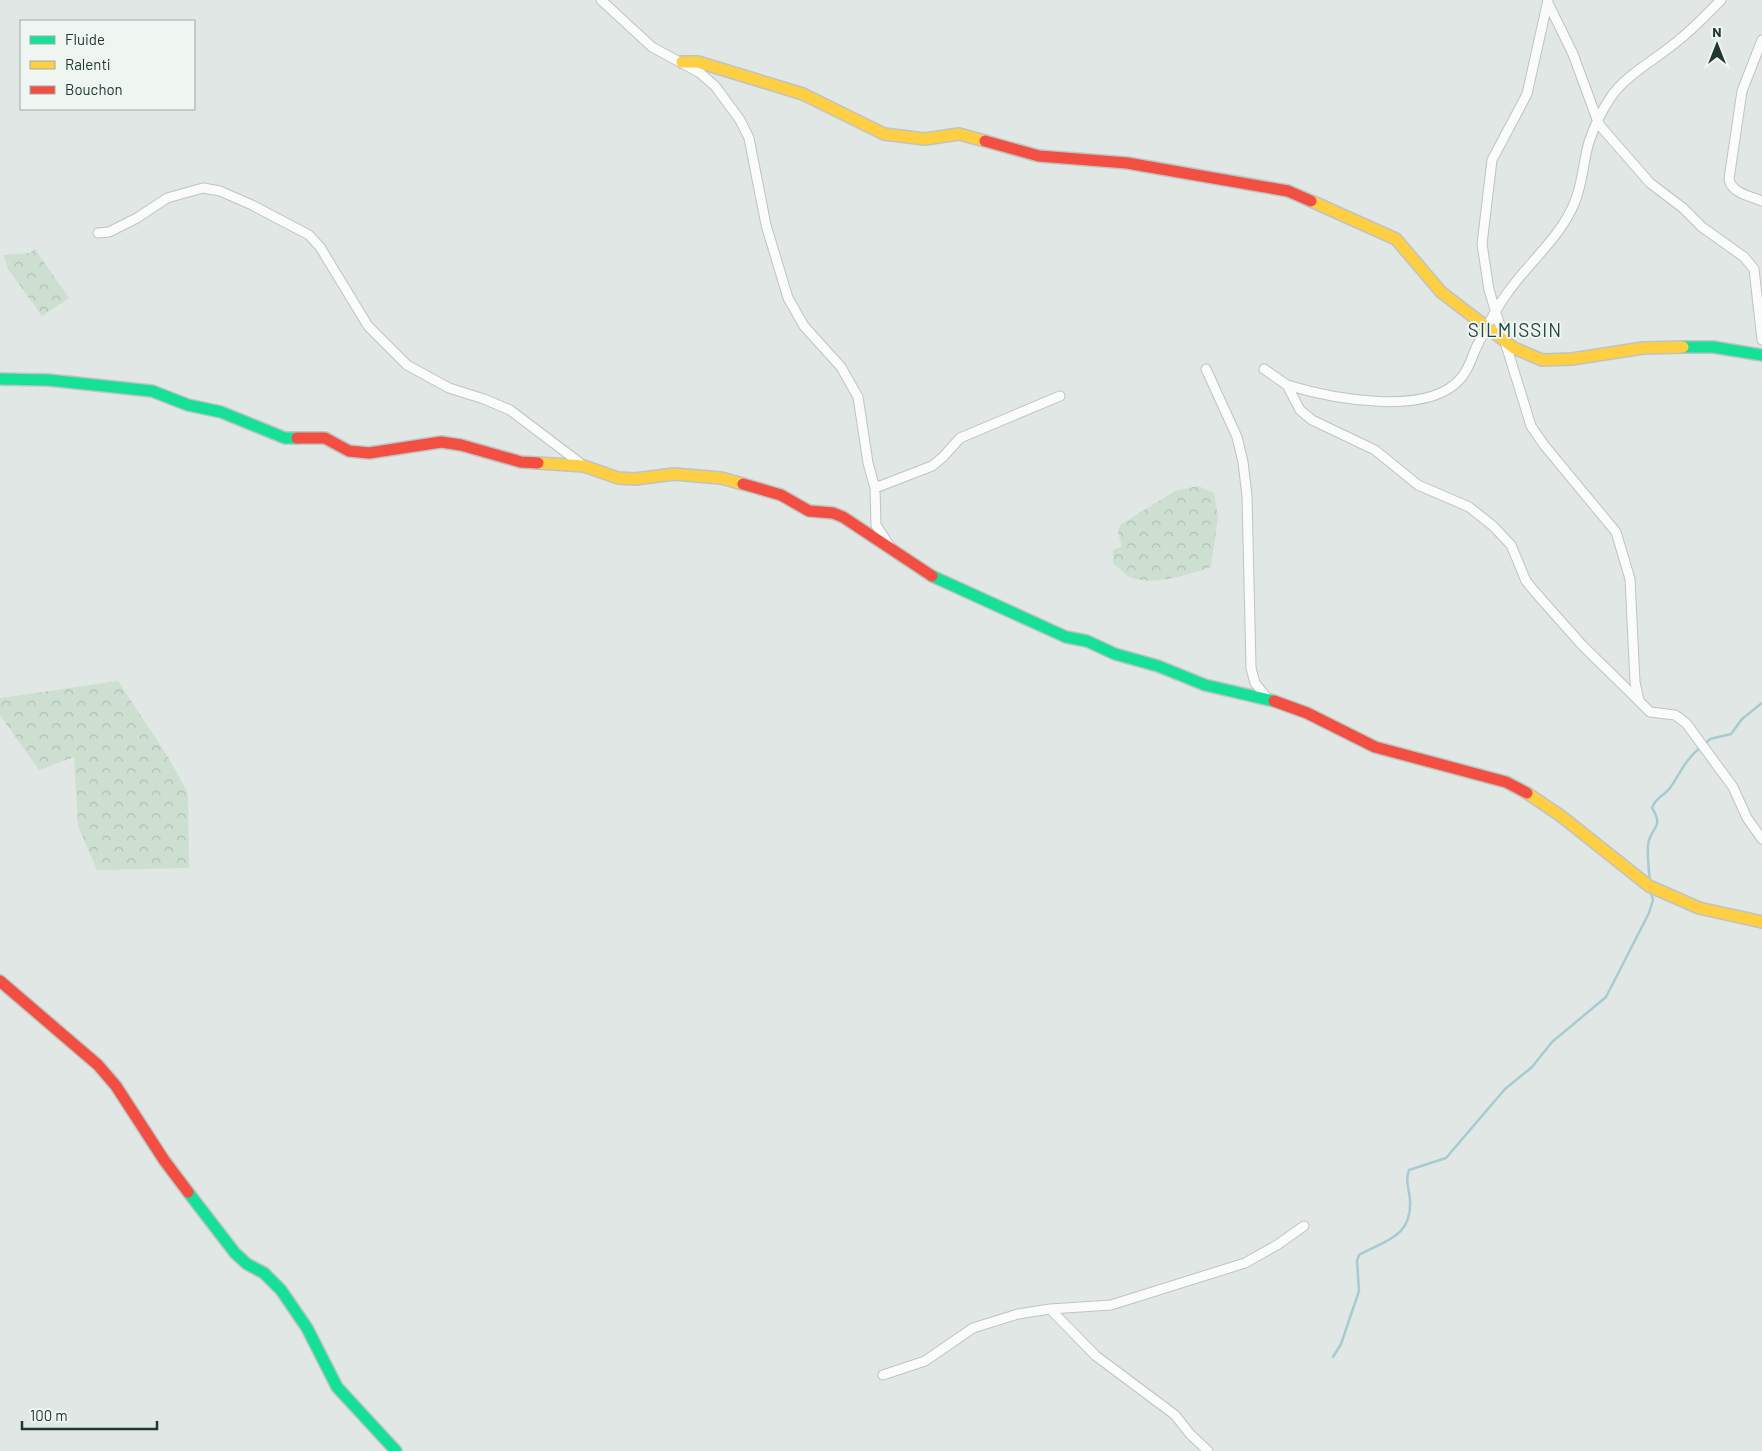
<svg xmlns="http://www.w3.org/2000/svg" width="1762" height="1451" font-family="Barlow,sans-serif">
<style>
.forest{fill:url(#forest-crowns)}
.lines{fill:none;stroke-linecap:round;stroke-linejoin:round}
.stream{stroke:#a6ccd1;stroke-width:2.5}
.street-casing{stroke:#bec4c1;stroke-width:11}
.fast-casing{stroke:#bec4c1;stroke-width:14}
.slow-casing{stroke:#bec4c1;stroke-width:14}
.jam-casing{stroke:#bec4c1;stroke-width:14}
.street{stroke:#fafbfb;stroke-width:9}
.fast{stroke:#16e098;stroke-width:11}
.slow{stroke:#ffcf43;stroke-width:11}
.jam{stroke:#f24e42;stroke-width:11}
.labels{text-anchor:middle;stroke-width:4;stroke-linejoin:round;paint-order:stroke}
.quarter-label{font-size:19px;letter-spacing:1px;fill:#20473d;stroke:#eff6f2}
</style>
<defs>
<pattern id="forest-crowns" width="20" height="18" patternUnits="userSpaceOnUse" patternTransform="scale(1.25)"><rect width="20" height="18" fill="#ccdfd1"/><path d="M2 6a3 3 0 1 1 6 0M12 15a3 3 0 1 1 6 0" fill="none" stroke="#afc0b4"/></pattern>
</defs>
<rect width="100%" height="100%" fill="#e1e7e4"/>
<path class="forest" d="M35,249L69,298L42,316L8,269L3,255L30,253Z
M1198,486L1214,493L1218,517L1211,567C1190,574 1149,588 1128,576C1122,572 1118,567 1113,563V550L1122,547L1118,532L1120,525L1175,491Z
M118,681L168,757L188,793L189,868L97,870L78,826L74,757L39,770L0,715V698Z"/>
<g class="lines">
<path class="stream" d="M1705,744L1710,739L1731,734L1742,719L1762,703
M1650,882C1649,870 1647,856 1648,845C1650,827 1665,828 1652,808C1655,798 1664,796 1670,788C1680,774 1686,758 1700,748
M1333,1357L1341,1344L1359,1291L1357,1261L1359,1255C1386,1240 1412,1237 1410,1200C1409,1188 1405,1181 1409,1170L1446,1158L1505,1089L1532,1067L1552,1042L1606,997L1649,913L1653,900L1651,892"/>
<defs>
<path id="street" d="M601,0L652,47L700,73L715,86L740,120L749,138L766,225L788,298L804,326L841,367L858,397L868,463L875,488L876,525L889,545
M1548,0L1527,94L1492,160L1482,244L1489,290L1531,426L1544,445L1616,532L1630,579L1635,682L1639,701L1650,712L1675,715L1686,723L1733,787L1747,818L1762,839
M1548,3L1573,54L1598,122L1602,128L1650,183L1683,208L1702,227L1744,257L1754,269L1762,340
M1762,40L1742,91L1729,179C1731,193 1750,196 1762,201
M98,233L109,232L137,218L167,198L203,188L220,191L252,205L309,235L320,247L368,326L407,365L449,388L484,399L510,410L584,466
M1206,369L1237,437L1243,462L1247,496L1251,668L1255,683L1268,699
M1264,369L1287,385L1300,410L1312,420L1375,450L1418,485L1469,507L1493,526L1511,545L1526,581L1535,592L1582,645L1638,700
M1287,385C1330,398 1428,418 1461,378C1470,368 1472,355 1478,344C1486,328 1495,310 1506,295C1527,264 1559,239 1574,204C1583,184 1583,161 1589,142C1594,127 1602,110 1611,97C1625,75 1660,57 1680,39C1695,27 1708,13 1721,0
M875,488L932,466L943,457L960,438L1060,396
M1050,1309L1096,1356L1175,1415L1190,1434L1208,1451
M883,1375L925,1361L973,1328L1018,1314L1050,1309L1111,1305L1245,1263L1277,1245L1304,1226"/>
<path id="fast" d="M1683,347H1713L1762,355
M0,379L48,380L152,391L188,405L221,412L285,438H297
M932,576L1066,637L1087,641L1115,654L1158,666L1205,685L1274,701
M188,1192L235,1253L247,1264L264,1273L281,1290L307,1328L337,1387L396,1451"/>
<path id="slow" d="M682,62H698L803,94L884,134L925,139L959,134L985,141
M1311,201L1396,239L1441,292L1514,348L1542,360L1572,359L1643,348L1683,347
M538,463L584,466L618,478L635,479L674,474L721,478L743,484
M1527,793L1561,816L1649,886L1699,908L1762,922"/>
<path id="jam" d="M985,141L1039,156L1127,163L1288,191L1311,201
M297,438H325L349,451L369,453L441,442L461,445L521,462L538,463
M743,484L781,495L809,511L833,513L843,517L932,576
M1274,701L1307,713L1375,747L1506,782L1527,793
M0,981L98,1065L116,1086L164,1160L188,1192"/>
</defs>
<use href="#street" class="street-casing"/>
<use href="#fast" class="fast-casing"/>
<use href="#slow" class="slow-casing"/>
<use href="#jam" class="jam-casing"/>
<use href="#street" class="street"/>
<use href="#fast" class="fast"/>
<use href="#slow" class="slow"/>
<use href="#jam" class="jam"/>
</g>
<g class="labels">
<g class="quarter-label">
<text x="1515" y="337">SILMISSIN</text>
</g>
</g>
<rect x="20" y="20" width="175" height="90" fill="#eff6f2" stroke="#9daaa5"/>
<rect x="30" y="36" width="25" height="8" fill="#16e098" stroke="#9daaa5"/>
<text x="65" y="45" font-size="15" fill="#223731">Fluide</text>
<rect x="30" y="61" width="25" height="8" fill="#ffcf43" stroke="#9daaa5"/>
<text x="65" y="70" font-size="15" fill="#223731">Ralenti</text>
<rect x="30" y="86" width="25" height="8" fill="#f24e42" stroke="#9daaa5"/>
<text x="65" y="95" font-size="15" fill="#223731">Bouchon</text>
<g transform="translate(1717 45)" stroke="#eff6f2" stroke-width="4" paint-order="stroke">
<path d="M0-4L9 19L0 12L-9 19Z" fill="#223731"/>
<text y="-8" font-size="14" font-weight="bold" text-anchor="middle" fill="#223731">N</text>
</g>
<path d="M22 1421v8h135v-8" fill="none" stroke="#223731" stroke-width="2.5"/>
<text x="30" y="1421" font-size="15" fill="#223731" stroke="#eff6f2" stroke-width="4" paint-order="stroke">100 m</text>
</svg>
